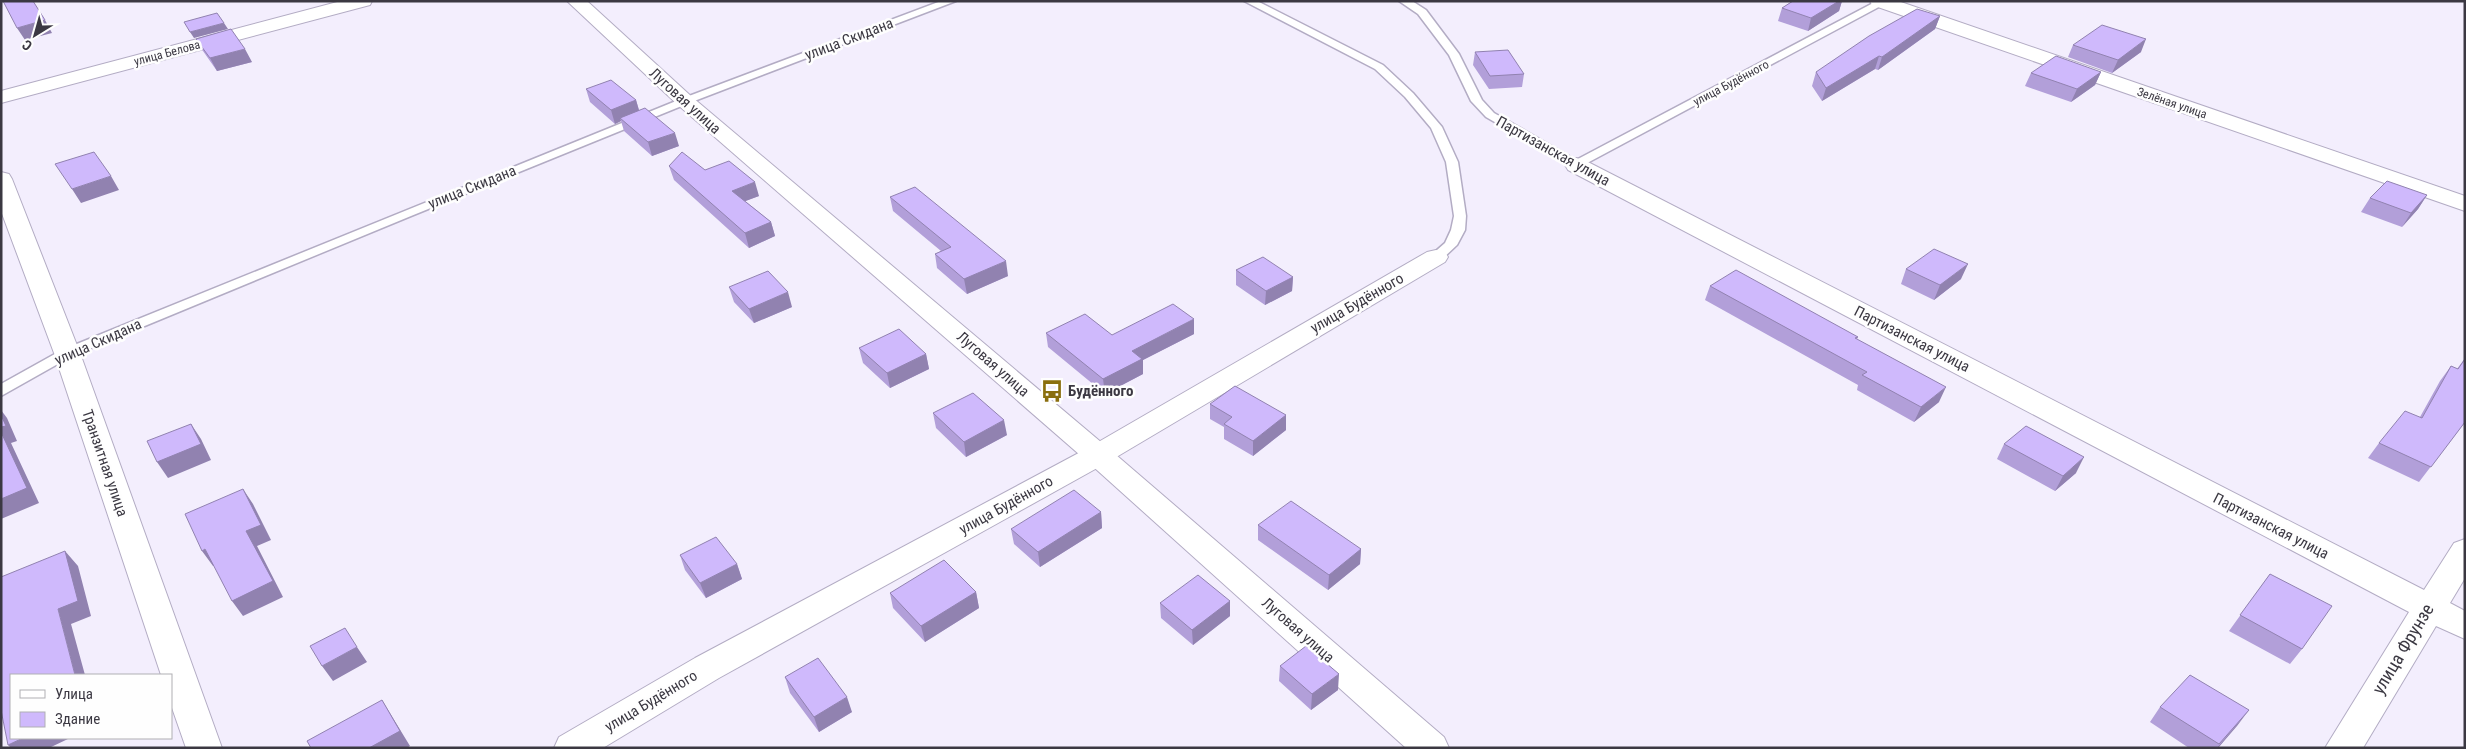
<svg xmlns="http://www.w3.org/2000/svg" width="2466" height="749" font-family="'Roboto Condensed',sans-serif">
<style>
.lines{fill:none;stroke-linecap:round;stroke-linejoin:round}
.lane-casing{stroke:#b3acc4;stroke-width:3}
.street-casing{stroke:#b3acc4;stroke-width:2}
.secondary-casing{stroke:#b3acc4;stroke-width:2}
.lane{fill:#fff;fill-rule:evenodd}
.street{fill:#fff;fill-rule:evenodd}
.secondary{fill:#fff;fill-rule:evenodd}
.wall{fill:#b29fd9}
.shaded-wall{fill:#9182b0}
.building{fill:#cfb9fc;stroke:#9182b0}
.labels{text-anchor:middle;stroke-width:5;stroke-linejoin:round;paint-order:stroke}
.far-street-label{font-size:12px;fill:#3b3842;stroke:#fefefe}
.street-label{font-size:15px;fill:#3b3842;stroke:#fefefe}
.poi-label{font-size:15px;font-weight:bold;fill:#3b3842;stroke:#fefefe;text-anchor:start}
.near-street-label{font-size:18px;fill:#3b3842;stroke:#fefefe}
</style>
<rect width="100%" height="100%" fill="#f3eefd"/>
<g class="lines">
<defs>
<path id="lane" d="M941,1H956L689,103L411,216L72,356L1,396V384L62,350L681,99Z
M1244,1H1257L1383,65L1413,93L1442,127L1458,162L1466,216L1465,230L1457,245L1441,260L1436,261L1429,257L1445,243L1451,230L1454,216L1446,162L1431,128L1405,97L1375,69Z
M1399,1H1412L1426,10L1459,54L1482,100L1494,113L1576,160L1877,1H1890L1576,169L1486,117L1471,101L1449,55L1418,14Z"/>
<path id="street" d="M1870,1H1898L2465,196V211L1872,5Z
M1576,158L1584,160L2424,590L2454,543L2465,539V578L2450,603L2465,611V639L2436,626L2363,748H2325L2409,612L1568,170L1565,165L1568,160Z
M1,172L9,174L12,179L80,353L222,748H186L171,705V675H161L54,353L1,211Z
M1436,250L1445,252L1448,257L1445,262L1108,462L719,678L603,748H554L559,737L695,658L1088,448L1427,252Z"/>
<path id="secondary" d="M341,1H372L370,5L1,103V91Z
M567,1H587L692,97L1108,448L1444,737L1449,748H1406L1088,462L678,105Z"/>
</defs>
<use href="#lane" class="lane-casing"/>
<use href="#street" class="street-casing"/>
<use href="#secondary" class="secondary-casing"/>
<use href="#lane" class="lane"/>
<use href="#street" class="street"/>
<use href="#secondary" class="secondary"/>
</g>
<path class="wall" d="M1793,1H1842L1839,11L1808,31L1778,21L1782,8Z
M1940,16L1935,29L1878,70L1875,69L1822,101L1812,86L1816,72Z
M196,39L252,62L217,71L203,51Z
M2073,45L2141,52L2112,73L2068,57Z
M1475,52L1524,74L1522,87L1489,89L1473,65Z
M2101,72L2095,85L2071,102L2025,86L2031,73Z
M586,89L636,100L639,110L679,146L652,156L624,131L621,121L615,124L590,102Z
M669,166L705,170L759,196L745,201L771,222L775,236L749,248L674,180Z
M2427,195L2418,209L2402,227L2361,212L2370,198Z
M890,197L1008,276L967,294L937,268L935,254L941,251L893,211Z
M1906,269L1961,279L1934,300L1901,284Z
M1236,270L1293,277L1292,291L1265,305L1236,285Z
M1710,286L1858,337L1857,339L1939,402L1914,422L1857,390L1858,385L1705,300Z
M729,287L792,307L754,323L734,302Z
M1046,333L1112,335L1194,334L1143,360V374L1105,394L1048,347Z
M859,348L926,354L929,369L890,388L863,363Z
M2465,358V422L2419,482L2368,458L2379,443L2420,417L2440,381L2451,366L2457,369Z
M1210,404L1286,415V430L1253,456L1224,439V427L1210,419Z
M933,413L1007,435L966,457L936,428Z
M2004,444L2076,473L2055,491L1997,459Z
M1101,512L1102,528L1040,567L1014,544L1011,529Z
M1258,525L1361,549L1360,564L1328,590L1258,540Z
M680,555L737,564L742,579L706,598L685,570Z
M2270,574L2302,649L2290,664L2229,631Z
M976,592L979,608L925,642L893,608L890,593Z
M1230,601V616L1193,645L1161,618L1160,603Z
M1280,666L1338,690L1311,710L1279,681Z
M785,677L852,712L819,732L790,693Z
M2160,707L2249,710L2218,748H2189L2150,722Z"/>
<path class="shaded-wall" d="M1839,1H1842L1839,11L1808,31L1811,18Z
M1940,16L1935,29L1878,70L1882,57Z
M45,20L52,33L25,40L17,28Z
M224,23L228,29L194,38L190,32Z
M2146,39L2141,52L2112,73L2118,60Z
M245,49L252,62L217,71L210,58Z
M1879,56L1875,69L1822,101L1826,88Z
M2101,72L2095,85L2071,102L2077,89Z
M636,100L640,114L620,118L621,121L615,124L611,110Z
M675,133L679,146L652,156L648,142Z
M111,176L119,190L81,203L72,189Z
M755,182L759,196L735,205L732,191Z
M2427,195L2418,209L2402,227L2411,213Z
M771,222L775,236L749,248L745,233Z
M1006,261L1008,276L967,294L964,279Z
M1968,264L1961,279L1934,300L1940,285Z
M1293,277L1292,291L1265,305L1266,291Z
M788,292L792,307L754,323L749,309Z
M1194,319V334L1143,360V374L1105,394L1103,379L1132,351Z
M926,354L929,369L890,388L887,373Z
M1946,387L1939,402L1914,422L1921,407Z
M1,410L7,418L17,441L11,443L39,503L1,519Z
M1286,415V430L1253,456V441Z
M1004,420L1007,435L966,457L964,442Z
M191,424L201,439L211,460L168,478L157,462Z
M2084,457L2076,473L2055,491L2063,476Z
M243,489L253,504L271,540L257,546L283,597L243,616L232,601L246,531Z
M1101,512L1102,528L1040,567L1038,552Z
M205,549L216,565L213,566L202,551Z
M1361,549L1360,564L1328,590L1329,575Z
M65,551L78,566L91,616L71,624L85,675H75L58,609Z
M737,564L742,579L706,598L700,583Z
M976,592L979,608L925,642L921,626Z
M1230,601V616L1193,645L1192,630Z
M357,647L367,662L333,681L322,666Z
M1339,674L1338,690L1311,710L1312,694Z
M847,697L852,712L819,732L814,717Z
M382,700L410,746L407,748H369Z
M2249,710L2237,726L2218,748H2217Z
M23,738H70L49,748H11L8,745Z"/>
<path class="building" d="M3,1H33L45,20L17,28Z
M1793,1H1839L1811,18L1782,8Z
M1917,9L1940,16L1882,57L1879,56L1826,88L1816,72L1869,36Z
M217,13L224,23L190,32L184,22Z
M2102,25L2146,39L2118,60L2073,45Z
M231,29L245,49L210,58L196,39Z
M1508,50L1524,74L1490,76L1475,52Z
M2056,56L2101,72L2077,89L2031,73Z
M611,80L636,100L611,110L586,89Z
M645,108L675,133L648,142L620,118Z
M94,152L111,176L72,189L55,164Z
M682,152L705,170L729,161L755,182L732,191L771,222L745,233L669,166Z
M2387,181L2427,195L2411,213L2370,198Z
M915,187L1006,261L964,279L935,254L951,247L890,197Z
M1934,249L1968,264L1940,285L1906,269Z
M1263,257L1293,277L1266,291L1236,270Z
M1736,270L1858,337L1855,338L1946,387L1921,407L1862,375L1867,372L1710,286Z
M768,271L788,292L749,309L729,287Z
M1173,304L1194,319L1132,351L1142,359L1103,379L1046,333L1085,314L1112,335Z
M899,329L926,354L887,373L859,348Z
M2465,359V422L2431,467L2379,443L2405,411L2422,418L2451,366L2458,369Z
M1235,386L1286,415L1253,441L1224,424L1232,417L1210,404Z
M973,393L1004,420L964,442L933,413Z
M1,415L6,426L1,427Z
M191,424L201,444L157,462L147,441Z
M2026,426L2084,457L2063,476L2004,444Z
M1,432L27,488L1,499Z
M243,489L261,525L246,531L273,581L232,601L205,549L202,551L185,514Z
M1074,490L1101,512L1038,552L1011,529Z
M1291,501L1361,549L1329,575L1258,525Z
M716,537L737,564L700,583L680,555Z
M65,551L78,601L58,609L75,675H11V738H23L8,745L1,710V577Z
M944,560L976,592L921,626L890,593Z
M2270,574L2332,606L2302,649L2240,615Z
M1198,575L1230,601L1192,630L1160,603Z
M345,628L357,647L322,666L310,646Z
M1306,646L1339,674L1312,694L1280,666Z
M818,658L847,697L814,717L785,677Z
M2190,675L2249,710L2219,744L2160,707Z
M382,700L400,731L369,748H311L307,741Z"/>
<defs>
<symbol id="bus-bare" viewBox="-9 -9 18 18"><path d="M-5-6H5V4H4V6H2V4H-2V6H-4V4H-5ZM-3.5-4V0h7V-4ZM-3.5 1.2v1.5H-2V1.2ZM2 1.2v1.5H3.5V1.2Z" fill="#8a6e0e" stroke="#fefefe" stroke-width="2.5" paint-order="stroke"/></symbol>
</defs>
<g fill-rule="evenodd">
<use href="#bus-bare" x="1036" y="375" width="32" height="32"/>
</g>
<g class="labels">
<g class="far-street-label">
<text transform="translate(167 53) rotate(-15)" y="4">улица Белова</text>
<text transform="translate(1731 83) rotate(-28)" y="4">улица Будённого</text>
<text transform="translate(2172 103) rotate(19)" y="4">Зелёная улица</text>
</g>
<g class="street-label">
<text transform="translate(849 39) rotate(-21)" y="5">улица Скидана</text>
<text transform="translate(685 101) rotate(42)" y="5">Луговая улица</text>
<text transform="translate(1553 151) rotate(29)" y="5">Партизанская улица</text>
<text transform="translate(472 187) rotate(-22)" y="5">улица Скидана</text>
<text transform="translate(1357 303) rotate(-30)" y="5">улица Будённого</text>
<text transform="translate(1912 339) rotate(27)" y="5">Партизанская улица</text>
<text transform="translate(98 342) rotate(-24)" y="5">улица Скидана</text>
<text transform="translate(993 364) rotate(41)" y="5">Луговая улица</text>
<text transform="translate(105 463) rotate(71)" y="5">Транзитная улица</text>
<text transform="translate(1006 505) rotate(-29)" y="5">улица Будённого</text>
<text transform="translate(2271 526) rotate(27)" y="5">Партизанская улица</text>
<text transform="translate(1298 630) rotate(41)" y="5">Луговая улица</text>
<text transform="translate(651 701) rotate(-31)" y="5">улица Будённого</text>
</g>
<g class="poi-label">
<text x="1068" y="396">Будённого</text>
</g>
<g class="near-street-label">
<text transform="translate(2403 649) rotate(-59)" y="6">улица Фрунзе</text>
</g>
</g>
<rect width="2466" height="749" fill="none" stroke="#3b3842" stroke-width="5"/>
<rect x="10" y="674" width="162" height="65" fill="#fefefe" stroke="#b0afb3"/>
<rect x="20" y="690" width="25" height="8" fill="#ffffff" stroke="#b0afb3"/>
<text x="55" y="699" font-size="15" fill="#3b3842">Улица</text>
<rect x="20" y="712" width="25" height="15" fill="#cfb9fc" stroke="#b0afb3"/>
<text x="55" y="724" font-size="15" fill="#3b3842">Здание</text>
<g transform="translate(35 35) rotate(217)" stroke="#fefefe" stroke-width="4" paint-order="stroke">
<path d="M0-4L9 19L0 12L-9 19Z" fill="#3b3842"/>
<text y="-8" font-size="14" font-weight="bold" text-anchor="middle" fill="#3b3842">С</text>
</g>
</svg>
